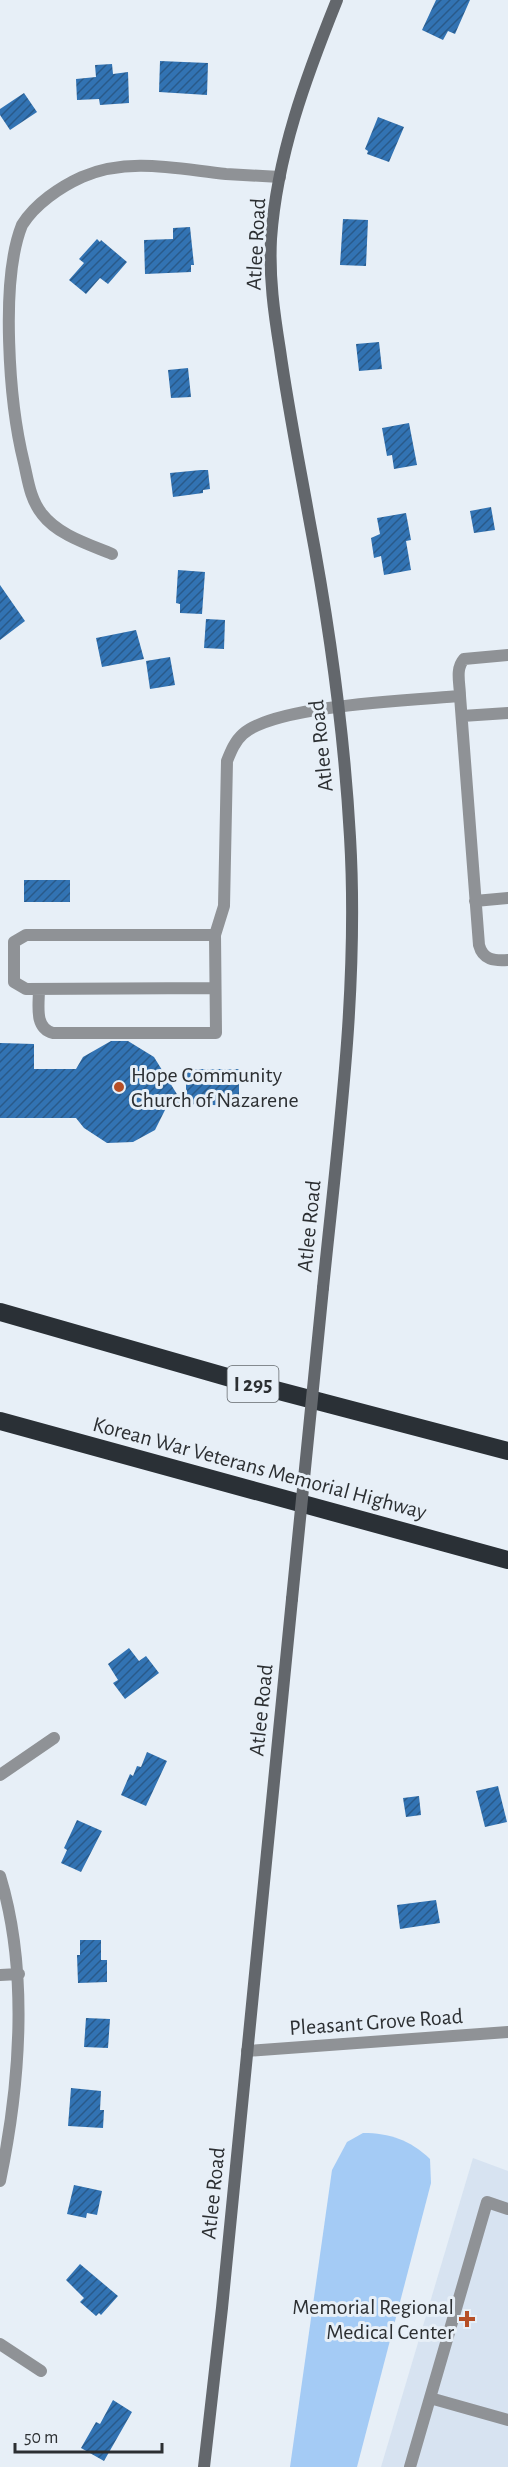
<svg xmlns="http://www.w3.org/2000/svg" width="508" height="2467" font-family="'Alegreya Sans',sans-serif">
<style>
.built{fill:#d7e3f1}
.water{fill:#a4cbf5}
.building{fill:url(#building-hatch)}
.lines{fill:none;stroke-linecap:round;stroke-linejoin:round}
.lane{stroke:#8f9296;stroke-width:12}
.street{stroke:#8f9296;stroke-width:12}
.secondary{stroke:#63676c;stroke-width:12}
.highway{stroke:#2a3036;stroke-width:18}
.secondary-bridge{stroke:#63676c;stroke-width:12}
.poi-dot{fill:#b64f27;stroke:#e7eff7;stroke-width:2}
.labels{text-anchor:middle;stroke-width:6;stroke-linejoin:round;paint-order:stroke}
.shield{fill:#e7eff7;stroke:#64696d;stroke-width:1.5}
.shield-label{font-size:21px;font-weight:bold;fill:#2c2f32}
.street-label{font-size:22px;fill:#2c2f32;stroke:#e7eff7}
.poi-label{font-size:22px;fill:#2c2f32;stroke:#e7eff7;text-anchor:start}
</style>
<defs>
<pattern id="building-hatch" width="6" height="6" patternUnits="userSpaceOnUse" patternTransform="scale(1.5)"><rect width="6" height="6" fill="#3273b3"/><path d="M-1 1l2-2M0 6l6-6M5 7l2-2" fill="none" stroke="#295a8a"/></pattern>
</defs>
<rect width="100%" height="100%" fill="#e7eff7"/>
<path class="built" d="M473,2158L508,2171V2467H381Z"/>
<path class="water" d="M363,2133C390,2133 410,2140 430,2159L431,2183L357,2467H290L332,2170L347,2142Z"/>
<path class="building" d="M436,0H470L455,34L448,31L443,40L422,30Z
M160,61L208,63L207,95L159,92Z
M112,64L113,74L128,72L129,103L100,105L99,99L77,100L76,79L96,77L95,65Z
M24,93L37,112L10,130L0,115V109Z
M378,117L404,127L389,162L367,154L368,151L365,149Z
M343,219L368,220L366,266L340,265Z
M190,227L194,265H191V272L145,274L144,240L173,239V228Z
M97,239L100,242L101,240L127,262L108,284L100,278L86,294L69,280L84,263L79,259Z
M379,342L382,369L359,371L356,344Z
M188,368L191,397L171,398L168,370Z
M409,423L417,465L394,469L392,455L387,456L382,428Z
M201,470H208L210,489L203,490V493L173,497L170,473Z
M491,507L495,530L474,533L470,511Z
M406,513L411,540L406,541L411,570L384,575L381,556L374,558L371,538L380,534L377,518Z
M178,570L205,572L202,614L180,613V604L176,603Z
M0,585L25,621L0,640Z
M206,619L225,620L224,649L204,648Z
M136,630L144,659L102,667L96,638Z
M170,657L175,685L150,689L146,661Z
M24,880H70V902H24Z
M111,1041H128L154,1057L183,1104H168L155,1130L133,1142L107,1143L84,1128L76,1118H0V1043L34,1044V1069H76L83,1057Z
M186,1069H239V1106L186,1104Z
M129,1648L139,1661L146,1656L159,1673L125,1699L113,1683L118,1680L108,1664Z
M147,1752L167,1761L146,1806L121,1795L130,1774L133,1776L137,1766L141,1767Z
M498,1786L507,1822L485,1827L476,1791Z
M419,1796L421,1815L406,1817L403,1798Z
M77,1820L102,1831L81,1872L61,1863L67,1850L64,1848Z
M436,1900L440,1923L400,1929L397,1905Z
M80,1940H101V1960H107V1982L78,1983L77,1955H80Z
M86,2018L110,2019L108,2048L84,2047Z
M71,2088L101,2091L100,2110H104L103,2128L68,2126Z
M74,2185L102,2191L97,2215L87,2213L86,2218L67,2214Z
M80,2264L118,2296L101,2315L99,2313L96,2316L80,2302L84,2298L66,2280Z
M113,2400L132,2412L104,2461L81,2448L96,2422L100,2424Z"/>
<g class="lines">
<path class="lane" d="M460,696C460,684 455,669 464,659L508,655
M462,716L508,713
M475,901L508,898
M215,935H26L14,942V982L26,989L215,988
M39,989C39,1005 34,1028 53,1033H216L215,935L224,906L227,761C231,751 235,741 243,734C275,705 414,700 460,696L479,945C483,960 494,961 508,960
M430,2398L487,2202L508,2209
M410,2467L430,2398L508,2420"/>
<path class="street" d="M112,554C88,544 58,535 42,514C30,499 28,480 24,463C9,403 0,280 22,225C35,204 60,187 82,177C129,157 177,169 226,174C244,175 262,176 280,177
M0,1775L54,1738
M0,1876C29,1971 20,2085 0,2181
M0,1975L19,1974
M247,2051L508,2032
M0,2344L41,2371"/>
<path class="secondary" d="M323,1288C338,1139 359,988 350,837C344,730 329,623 309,518C299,462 288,407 280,350C274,313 269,277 271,239C277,155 306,77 337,0
M204,2467L222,2308L292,1599"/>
<path class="highway" d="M0,1312L241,1381L508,1451
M0,1421L508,1560"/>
<path class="secondary-bridge" d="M292,1599L323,1288"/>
</g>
<g class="poi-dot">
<circle cx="119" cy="1087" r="6"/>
<path d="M464 2310h6v6h6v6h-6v6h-6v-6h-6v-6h6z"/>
</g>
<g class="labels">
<rect class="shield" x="227.5" y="1366" width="51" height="36" rx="4.5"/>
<g class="shield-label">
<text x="253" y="1391">I 295</text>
</g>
<g class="street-label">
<text transform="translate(255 244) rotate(-87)" y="8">Atlee Road</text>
<text transform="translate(320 746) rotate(-96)" y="8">Atlee Road</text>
<text transform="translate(308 1226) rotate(-84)" y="8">Atlee Road</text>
<text transform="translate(260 1467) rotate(15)" y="8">Korean War Veterans Memorial Highway</text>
<text transform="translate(260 1710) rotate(-84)" y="8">Atlee Road</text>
<text transform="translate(376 2021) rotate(-4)" y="8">Pleasant Grove Road</text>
<text transform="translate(212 2193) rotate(-84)" y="8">Atlee Road</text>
</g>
<g class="poi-label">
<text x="131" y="1082">Hope Community<tspan x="131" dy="25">Church of Nazarene</tspan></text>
<text x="454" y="2314" text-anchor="end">Memorial Regional<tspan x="454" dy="25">Medical Center</tspan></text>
</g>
</g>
<path d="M15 2443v9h147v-9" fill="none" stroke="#2c2f32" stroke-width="3"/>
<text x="24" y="2443" font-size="18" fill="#2c2f32" stroke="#e7eff7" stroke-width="4.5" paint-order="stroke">50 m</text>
</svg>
